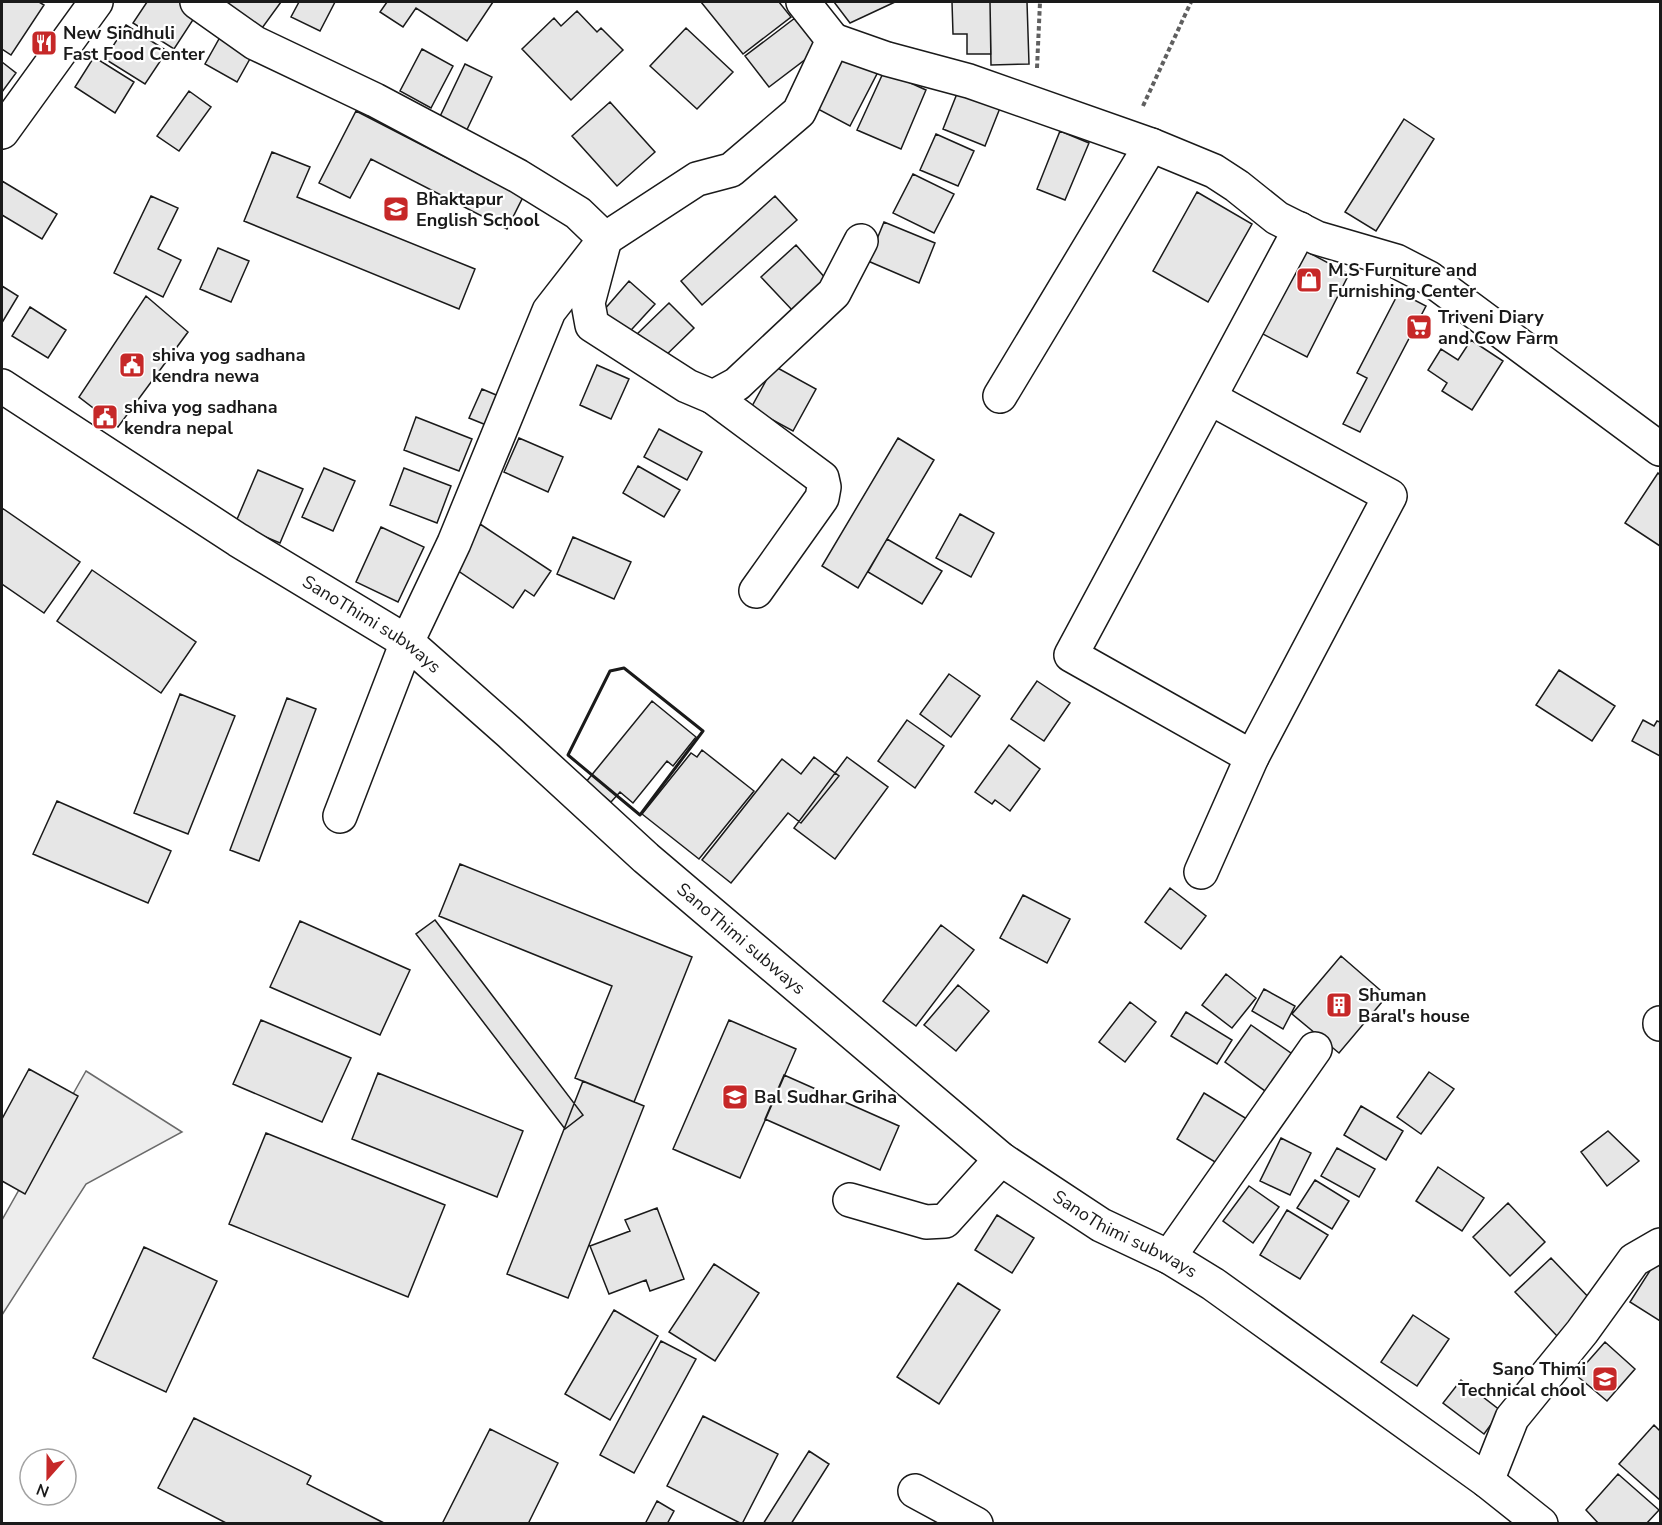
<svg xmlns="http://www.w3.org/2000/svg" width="1662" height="1525" font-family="'Nunito Sans',sans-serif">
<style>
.built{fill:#ededed;stroke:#6a6a6a;stroke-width:1.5}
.building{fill:#e6e6e6;stroke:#1a1a1a;stroke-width:1.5}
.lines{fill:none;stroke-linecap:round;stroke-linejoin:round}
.minor-casing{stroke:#1a1a1a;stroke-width:36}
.major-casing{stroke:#1a1a1a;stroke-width:36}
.path{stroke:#5f5f5f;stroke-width:4;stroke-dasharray:4.5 3;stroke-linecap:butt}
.minor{stroke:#fff;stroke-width:33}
.major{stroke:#fff;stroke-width:33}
.wall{stroke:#1a1a1a;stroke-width:3}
.labels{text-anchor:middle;stroke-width:4.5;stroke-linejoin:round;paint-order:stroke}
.poi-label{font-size:18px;font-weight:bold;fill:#1a1a1a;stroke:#fff;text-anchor:start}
.street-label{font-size:18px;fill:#1a1a1a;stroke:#fff}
</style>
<rect width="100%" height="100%" fill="#fff"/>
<path class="built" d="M86,1071L182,1132L86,1184L2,1315V1220Z"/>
<path class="building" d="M2,2H39L44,5L11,55L2,49Z
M147,2H188L200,9L174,49L133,23Z
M211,2H281L257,35Z
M299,2H335L320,31L291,17Z
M387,2H493L467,41L416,8L403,27L380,12Z
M701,2H779L791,17L743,54Z
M834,2H895L850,23Z
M952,2H990L991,54H967V34H953Z
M990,2H1027L1029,64L991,65Z
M577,11L597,32L601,28L623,50L571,100L522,49L554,18L561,26Z
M795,18L819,49L769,87L745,56Z
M126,25L167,51L145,84L105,59Z
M686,28L733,72L697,109L650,66Z
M224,30L256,48L237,82L205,64Z
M422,49L453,66L431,108L400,91Z
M846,51L880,68L850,126L816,108Z
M94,57L134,82L115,113L75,87Z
M2,62L16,73L2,92Z
M465,64L492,77L462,140L435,127Z
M884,71L926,90L901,149L857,130Z
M960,86L1002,103L985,146L943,129Z
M189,91L211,107L179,151L157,136Z
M610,102L655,152L617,186L572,136Z
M356,111L523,197L507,229L371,159L350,198L319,183Z
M1404,119L1434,139L1376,231L1345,212Z
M1060,131L1089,143L1065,200L1037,189Z
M936,134L974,151L958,186L920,170Z
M272,152L310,167L297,197L475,269L459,309L244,221Z
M913,174L954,194L934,233L893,213Z
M2,181L57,214L42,239L2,215Z
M1197,192L1252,224L1208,302L1153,271Z
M151,196L178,208L158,249L181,260L163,297L114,273Z
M775,196L797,220L702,305L681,281Z
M884,222L935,243L919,283L868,261Z
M796,245L827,280L793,311L761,277Z
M218,248L249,261L231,302L200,289Z
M1302,249L1349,274L1307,357L1259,332Z
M629,281L655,304L622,340L597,318Z
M2,286L18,296L3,321L2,320Z
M1399,292L1426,306L1360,432L1343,424L1367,378L1357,373Z
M146,296L188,332L118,427L79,397Z
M669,303L694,328L660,361L635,336Z
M30,307L66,330L48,358L12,336Z
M1471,340L1503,361L1472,410L1442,391L1447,383L1428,370L1441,349L1458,360Z
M597,365L629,379L611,419L580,405Z
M774,366L816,389L793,431L751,408Z
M482,389L508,400L496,429L469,418Z
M416,417L472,439L459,471L404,450Z
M659,429L702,452L687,480L644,457Z
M519,438L563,457L548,492L504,472Z
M898,438L934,460L858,588L822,566Z
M638,466L680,490L664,517L623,493Z
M324,468L355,481L333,531L302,517Z
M404,468L451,486L437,523L390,505Z
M258,470L303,489L280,543L235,524Z
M1658,473L1660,475V546L1625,523Z
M2,508L80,562L44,613L2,584Z
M960,514L994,533L971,577L936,558Z
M480,524L551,571L534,596L525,590L513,608L451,566Z
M381,527L424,547L398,602L356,582Z
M573,537L631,562L614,599L557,574Z
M887,539L942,571L922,604L868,572Z
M92,570L196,642L161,693L57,621Z
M1559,670L1615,706L1592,741L1536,705Z
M949,674L980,696L951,737L920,714Z
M1037,681L1070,703L1044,741L1011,719Z
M180,694L235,716L188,834L134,813Z
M287,698L316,709L259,861L230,850Z
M652,701L696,737L673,766L667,761L633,803L620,792L611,802L586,782Z
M907,720L944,746L915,788L878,761Z
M1643,720L1654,726L1657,721L1660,722V756L1632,741Z
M1009,745L1040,769L1010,811L995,800L992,804L975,792Z
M702,750L754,791L699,859L642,814L691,753L697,757Z
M814,757L839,776L801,823L788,813L731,883L702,860L782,759L801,774Z
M847,757L888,787L835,859L794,828Z
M57,801L171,851L148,903L33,854Z
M460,864L692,957L634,1102L575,1078L612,986L439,916Z
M1170,888L1206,916L1181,949L1145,922Z
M1023,895L1070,919L1047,963L1000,938Z
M435,920L583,1115L565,1129L416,934Z
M300,921L410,970L380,1035L270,987Z
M941,925L974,950L916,1026L883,1001Z
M1341,956L1387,996L1339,1053L1292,1014Z
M1226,974L1256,998L1232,1028L1202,1005Z
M958,985L989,1011L956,1051L924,1025Z
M1264,989L1295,1006L1283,1029L1252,1011Z
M1130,1002L1156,1022L1125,1062L1099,1042Z
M1186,1012L1232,1040L1217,1064L1171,1036Z
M261,1020L351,1058L322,1122L233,1084Z
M729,1020L796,1049L740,1178L673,1149Z
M1251,1025L1298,1058L1272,1096L1225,1062Z
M29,1069L78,1096L25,1194L2,1181V1119Z
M1429,1072L1454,1089L1421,1134L1397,1117Z
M378,1073L523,1131L497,1197L352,1139Z
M784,1075L899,1126L880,1170L765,1119Z
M583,1081L644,1106L568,1298L507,1274Z
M1204,1093L1247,1119L1220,1165L1177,1139Z
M1361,1106L1403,1131L1386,1160L1344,1135Z
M1608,1131L1639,1161L1607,1186L1581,1152Z
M266,1133L445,1205L408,1297L229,1224Z
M1281,1138L1311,1153L1290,1195L1260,1181Z
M1337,1148L1375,1169L1359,1197L1321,1176Z
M1438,1167L1484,1198L1462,1231L1416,1201Z
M1315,1180L1349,1201L1332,1229L1297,1208Z
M1249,1186L1279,1207L1253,1243L1223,1221Z
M1508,1203L1545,1242L1510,1276L1473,1237Z
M657,1208L684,1279L650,1291L646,1280L609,1294L590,1246L630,1231L625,1220Z
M1287,1210L1328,1235L1300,1279L1260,1255Z
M997,1215L1034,1238L1012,1273L975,1250Z
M144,1247L217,1281L166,1392L93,1358Z
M1660,1255V1321L1630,1302Z
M1551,1258L1594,1303L1558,1337L1515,1292Z
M714,1264L759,1293L715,1361L669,1332Z
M958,1283L1000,1310L939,1404L897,1377Z
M614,1310L658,1336L610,1420L565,1394Z
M1413,1315L1449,1339L1417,1386L1381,1362Z
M661,1341L696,1359L634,1473L600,1455Z
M1605,1342L1635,1369L1607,1401L1576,1375Z
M1461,1380L1501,1411L1484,1434L1443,1403Z
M703,1416L778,1454L742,1524L667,1486Z
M194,1418L311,1476L307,1484L386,1524H228L158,1488Z
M1654,1425L1660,1431V1500L1619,1464Z
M490,1429L558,1463L528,1524H442Z
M809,1451L829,1464L791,1524H763Z
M1618,1474L1659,1510L1646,1524H1599L1586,1510Z
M657,1501L674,1511L667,1524H645Z"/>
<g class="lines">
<defs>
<g id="minor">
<path d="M197,2L255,43L375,100L518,176L578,213L605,239L588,303L592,325L687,386L713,397L737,384L834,293L861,241"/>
<path d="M833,40L887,59L969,81L1151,145L1214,171L1237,186L1277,218L1317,238L1396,261L1429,278L1660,449"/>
<path id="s1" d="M2,386L238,540L407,642L510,733L646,858L1001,1159L1101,1225L1169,1257L1213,1284L1487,1481L1541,1524"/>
<path d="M1000,396L1151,145"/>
<path d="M713,397L822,478L824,487L822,498L756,591"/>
<path d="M1252,757L1071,655L1300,229"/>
<path d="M340,816L407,642L454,543L549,311L605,239L697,179L731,170L799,112L833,40L803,2"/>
<path d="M1201,872L1252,757L1390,496L1210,398"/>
<path d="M1660,1023V1024"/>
<path d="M850,1200L926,1222L945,1221L1001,1159"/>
<path d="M1169,1257L1315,1049"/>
<path d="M1487,1481L1512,1418L1582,1332L1634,1260L1660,1245"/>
<path d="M915,1491L976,1524"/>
</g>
<path id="major" d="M2,132L96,2"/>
</defs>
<use href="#minor" class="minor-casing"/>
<use href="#major" class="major-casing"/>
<path class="path" d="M1037,68L1040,2
M1143,106L1191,2"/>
<use href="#minor" class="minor"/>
<use href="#major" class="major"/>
<path class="wall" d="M624,668L703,731L640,815L568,755L610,671Z"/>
</g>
<defs>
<symbol id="restaurant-square" viewBox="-11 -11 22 22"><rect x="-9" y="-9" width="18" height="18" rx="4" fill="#c62828" stroke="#fff"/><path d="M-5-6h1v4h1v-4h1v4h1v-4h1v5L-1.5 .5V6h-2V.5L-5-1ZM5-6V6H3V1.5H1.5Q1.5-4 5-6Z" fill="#fff"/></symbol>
<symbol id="school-square" viewBox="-11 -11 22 22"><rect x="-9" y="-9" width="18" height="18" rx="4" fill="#c62828" stroke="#fff"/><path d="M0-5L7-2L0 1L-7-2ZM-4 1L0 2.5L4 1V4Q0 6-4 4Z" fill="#fff"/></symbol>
<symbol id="shop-square" viewBox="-11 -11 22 22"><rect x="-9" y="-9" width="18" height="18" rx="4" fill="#c62828" stroke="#fff"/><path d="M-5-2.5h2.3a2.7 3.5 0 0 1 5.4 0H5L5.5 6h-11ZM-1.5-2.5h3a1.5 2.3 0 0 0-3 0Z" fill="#fff"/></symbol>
<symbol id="supermarket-square" viewBox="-11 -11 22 22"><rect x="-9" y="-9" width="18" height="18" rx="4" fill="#c62828" stroke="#fff"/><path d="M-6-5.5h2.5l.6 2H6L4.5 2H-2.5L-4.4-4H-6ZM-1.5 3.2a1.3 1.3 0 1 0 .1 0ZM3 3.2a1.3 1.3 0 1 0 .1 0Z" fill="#fff"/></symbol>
<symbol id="civic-square" viewBox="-11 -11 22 22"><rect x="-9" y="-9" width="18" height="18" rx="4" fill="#c62828" stroke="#fff"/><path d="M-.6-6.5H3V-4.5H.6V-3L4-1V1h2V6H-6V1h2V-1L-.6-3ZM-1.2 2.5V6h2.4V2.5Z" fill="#fff"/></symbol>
<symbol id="building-square" viewBox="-11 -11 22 22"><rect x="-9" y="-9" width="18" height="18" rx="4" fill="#c62828" stroke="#fff"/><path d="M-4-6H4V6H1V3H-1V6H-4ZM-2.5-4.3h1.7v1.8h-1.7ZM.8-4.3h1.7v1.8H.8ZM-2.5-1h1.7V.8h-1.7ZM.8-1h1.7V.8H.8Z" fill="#fff"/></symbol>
</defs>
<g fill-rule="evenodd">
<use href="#restaurant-square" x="29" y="28" width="30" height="30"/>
<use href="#school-square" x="381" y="194" width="30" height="30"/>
<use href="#shop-square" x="1294" y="265" width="30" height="30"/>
<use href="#supermarket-square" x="1404" y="312" width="30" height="30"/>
<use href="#civic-square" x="117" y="350" width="30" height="30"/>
<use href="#civic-square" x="90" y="402" width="30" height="30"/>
<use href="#building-square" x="1324" y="990" width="30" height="30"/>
<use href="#school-square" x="720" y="1082" width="30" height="30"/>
<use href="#school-square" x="1590" y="1364" width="30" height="30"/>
</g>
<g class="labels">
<g class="poi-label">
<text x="63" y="39">New Sindhuli<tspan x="63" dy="21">Fast Food Center</tspan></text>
<text x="416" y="205">Bhaktapur<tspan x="416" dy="21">English School</tspan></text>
<text x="1328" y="276">M.S Furniture and<tspan x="1328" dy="21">Furnishing Center</tspan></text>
<text x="1438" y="323">Triveni Diary<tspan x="1438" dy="21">and Cow Farm</tspan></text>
<text x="152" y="361">shiva yog sadhana<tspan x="152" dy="21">kendra newa</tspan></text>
<text x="124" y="413">shiva yog sadhana<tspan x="124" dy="21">kendra nepal</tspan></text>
<text x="1358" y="1001">Shuman<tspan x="1358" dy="21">Baral's house</tspan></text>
<text x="754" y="1103">Bal Sudhar Griha</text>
<text x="1586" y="1375" text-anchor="end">Sano Thimi<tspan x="1586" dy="21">Technical chool</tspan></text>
</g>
<g class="street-label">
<text dy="6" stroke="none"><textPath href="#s1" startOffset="440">SanoThimi subways</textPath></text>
<text dy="6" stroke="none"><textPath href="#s1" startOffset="926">SanoThimi subways</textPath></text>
<text dy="6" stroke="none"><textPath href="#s1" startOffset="1412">SanoThimi subways</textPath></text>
</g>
</g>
<rect width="1662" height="1525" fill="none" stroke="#1a1a1a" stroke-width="6"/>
<g transform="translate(48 1477) rotate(201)"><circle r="28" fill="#ffffff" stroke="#a3a3a3" stroke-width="1.5"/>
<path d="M0-4.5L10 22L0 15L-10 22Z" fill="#c62828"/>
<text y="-9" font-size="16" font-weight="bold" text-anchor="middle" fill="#1a1a1a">N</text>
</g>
</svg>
